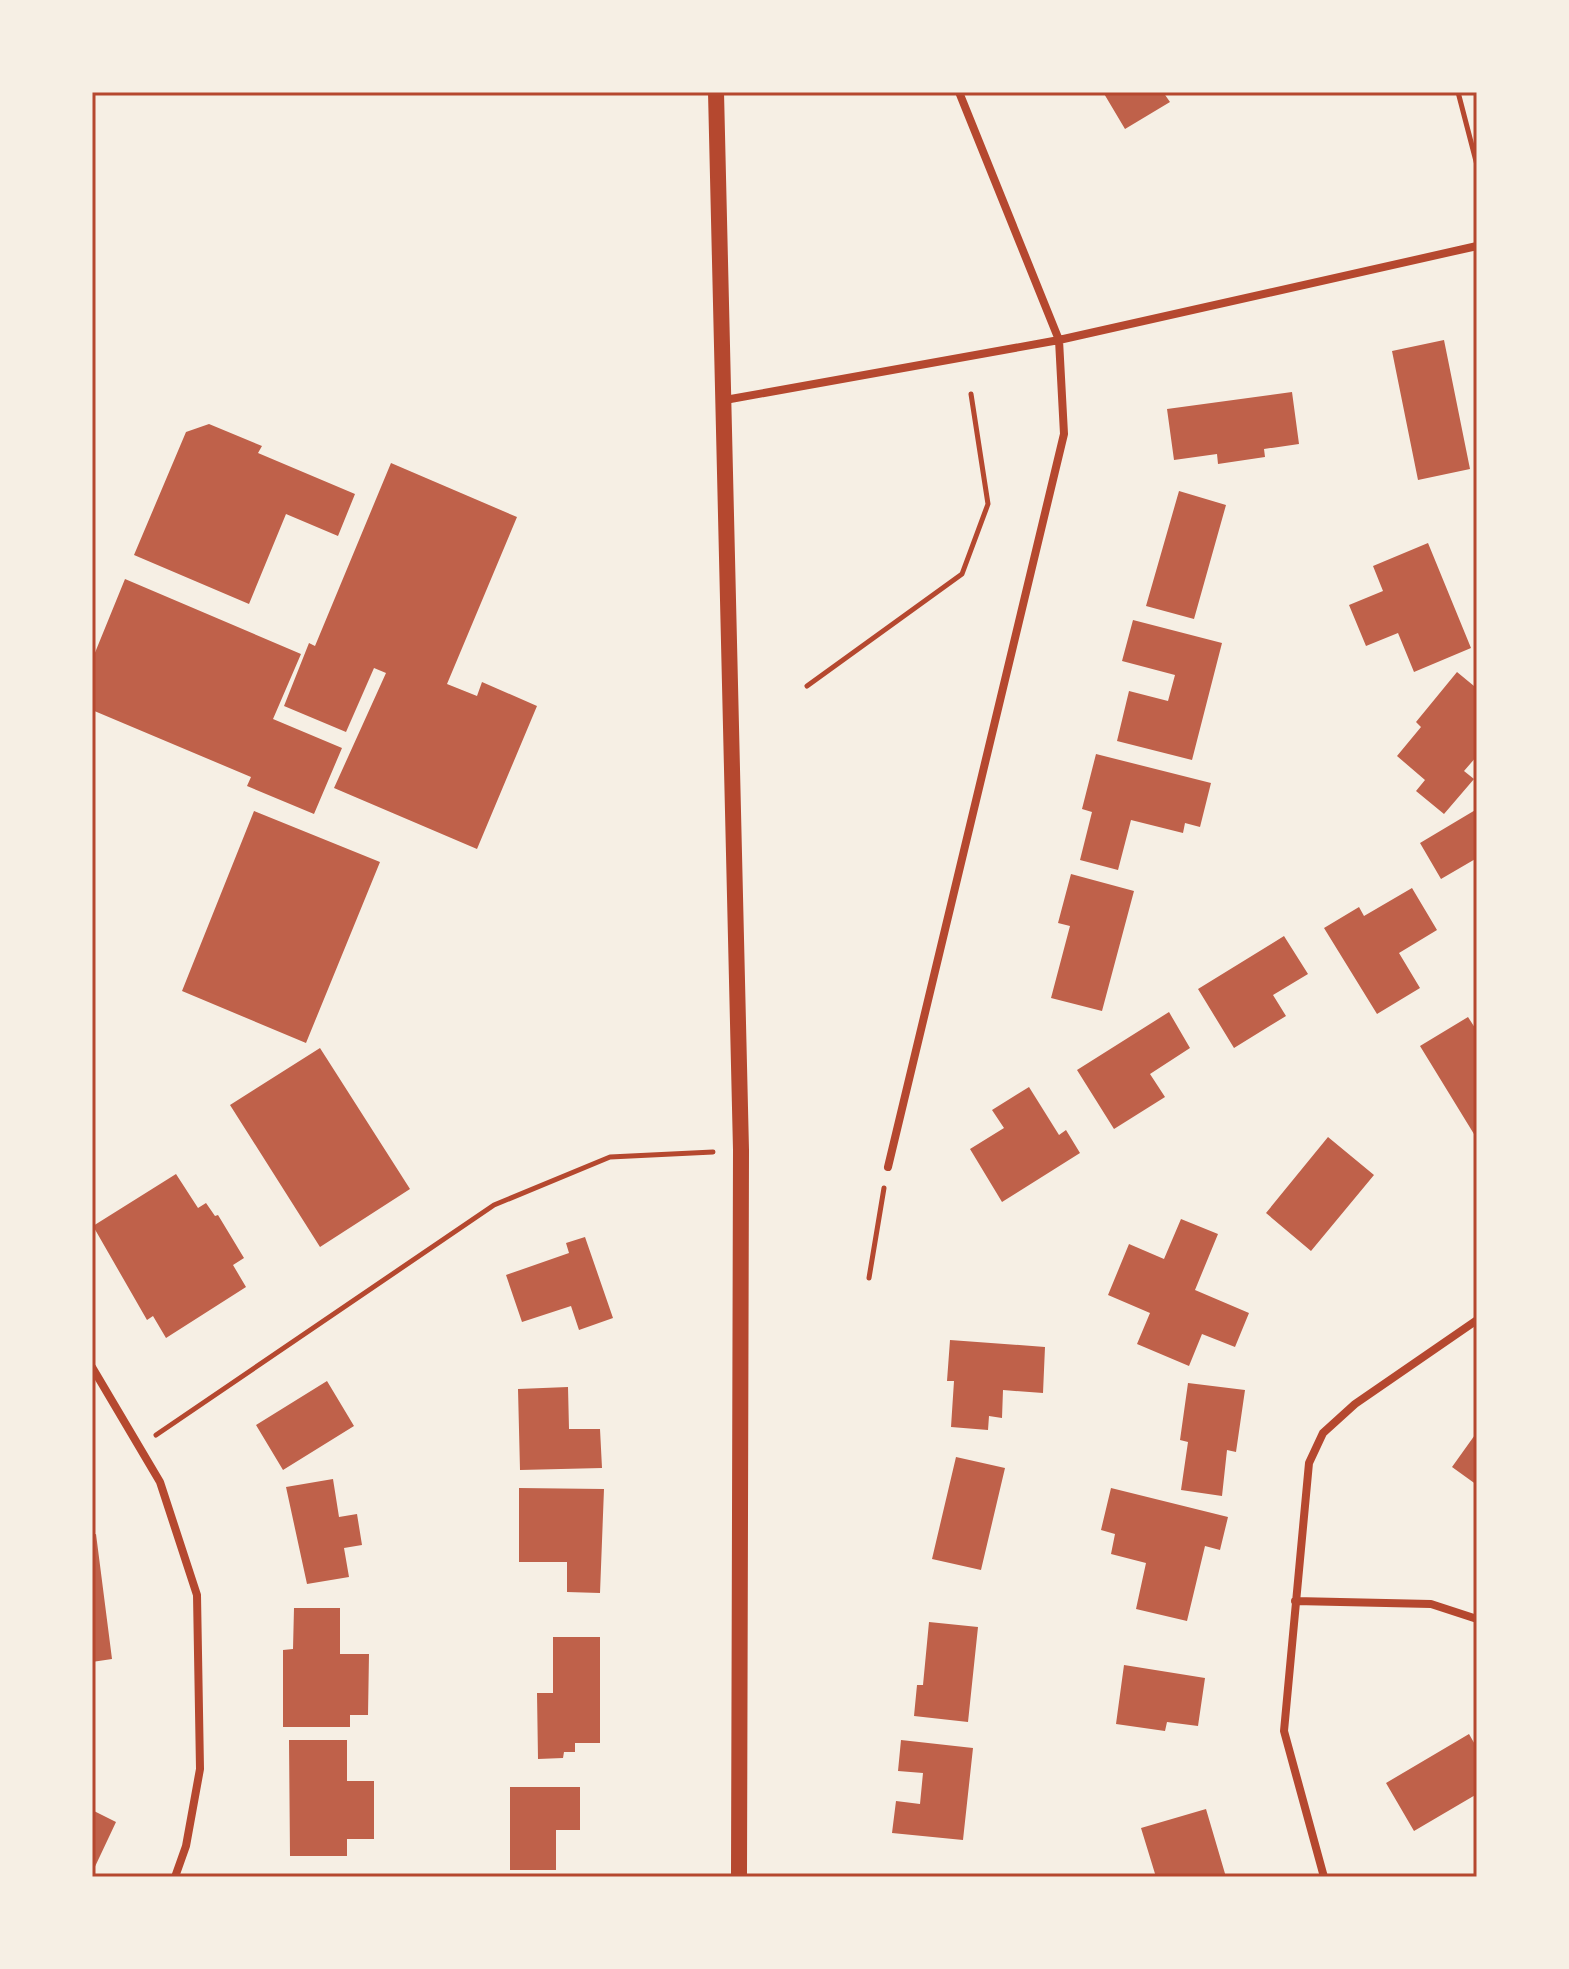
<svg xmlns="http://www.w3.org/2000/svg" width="1569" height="1969" font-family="'Source Sans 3',sans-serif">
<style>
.building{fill:#bf614a}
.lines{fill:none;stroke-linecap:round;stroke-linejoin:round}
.path{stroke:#b5482f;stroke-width:5}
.minor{stroke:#b5482f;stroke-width:8}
.secondary{stroke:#b5482f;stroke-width:16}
.neatline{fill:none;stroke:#b5482f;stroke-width:3}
</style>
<rect width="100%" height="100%" fill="#f6efe4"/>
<path class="building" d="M1103,92H1163L1170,102L1125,129Z
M1444,340L1470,469L1418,480L1392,351Z
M1292,392L1299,444L1264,449L1265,457L1218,464L1217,454L1174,460L1167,409Z
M209,424L262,446L258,453L355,494L338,536L286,514L249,604L134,555L186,432Z
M391,463L517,517L447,684L477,696L482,682L537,706L477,849L334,788L386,673L374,668L346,732L284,706L309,643L315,646Z
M1179,491L1226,505L1194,619L1146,606Z
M1428,543L1471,648L1414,672L1398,633L1366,646L1349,605L1383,591L1373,566Z
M125,579L301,654L273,719L342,748L314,814L247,786L251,777L92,710V660Z
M1133,620L1222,643L1192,760L1117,741L1129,691L1168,701L1175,675L1122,661Z
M1457,672L1474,686L1477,683V756L1464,771L1474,779L1444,814L1416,791L1425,780L1397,756L1421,727L1416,722Z
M1096,754L1211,783L1200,827L1185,823L1183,833L1131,820L1118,870L1080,860L1092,812L1082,809Z
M1477,809V858L1441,879L1420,843Z
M254,811L380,862L306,1043L182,991Z
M1071,874L1134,891L1102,1011L1051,998L1070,926L1058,923Z
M1412,888L1437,930L1399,953L1420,988L1377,1014L1324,928L1359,907L1364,916Z
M1284,936L1308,974L1273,995L1286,1016L1234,1048L1198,989Z
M1169,1012L1190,1048L1150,1074L1165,1097L1114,1129L1077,1070Z
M1468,1017L1477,1031V1139L1420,1046Z
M320,1048L410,1189L320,1247L230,1105Z
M1029,1087L1059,1135L1066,1130L1080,1153L1002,1202L970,1149L1004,1128L992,1110Z
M1328,1137L1374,1175L1311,1251L1266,1213Z
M176,1174L198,1208L206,1203L215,1216L218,1215L244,1258L233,1265L246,1287L166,1338L153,1316L147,1320L93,1226Z
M1181,1219L1218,1234L1195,1290L1249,1313L1235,1347L1202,1334L1189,1366L1137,1344L1150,1313L1108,1295L1129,1244L1164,1259Z
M585,1237L613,1318L579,1330L571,1306L522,1322L506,1275L569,1253L566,1243Z
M950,1340L1045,1347L1043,1393L1003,1390L1002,1418L989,1416L988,1430L951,1427L954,1381H947Z
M327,1381L354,1426L283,1470L256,1425Z
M1188,1383L1245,1390L1236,1452L1227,1450L1222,1496L1181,1490L1188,1442L1180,1440Z
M568,1387L569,1429H600L602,1468L520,1470L518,1389Z
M1477,1432V1485L1452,1467Z
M956,1457L1005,1468L981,1570L932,1559Z
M333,1479L339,1517L357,1514L362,1545L344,1548L349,1577L307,1584L286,1487Z
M519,1488L604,1489L600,1593L567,1592V1562H519Z
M1111,1488L1228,1517L1220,1550L1205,1546L1187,1621L1136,1609L1146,1563L1111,1554L1115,1534L1101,1530Z
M96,1534L112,1659L92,1662V1535Z
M294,1608H340V1654H369L368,1715H350V1727H283V1650L293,1649Z
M929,1622L978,1627L968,1722L914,1716L917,1685H923Z
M553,1637H600V1743H575V1752H564L563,1758L538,1759L537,1693H553Z
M1124,1665L1205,1678L1198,1726L1167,1722L1165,1731L1116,1724Z
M1469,1734L1477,1748V1794L1414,1831L1386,1783Z
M289,1740H347V1781H374V1839H347V1856H290Z
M901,1740L973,1748L963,1840L892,1833L896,1801L920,1804L923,1773L898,1771Z
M510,1787H580V1830H556V1870H510Z
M1206,1809L1226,1877H1156L1141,1828Z
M92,1810L116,1822L92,1873Z"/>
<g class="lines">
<path class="path" d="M1458,92L1477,165
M807,686L962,574L988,504L971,394
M869,1278L884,1188
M156,1435L494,1205L610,1157L713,1152"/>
<path class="minor" d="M725,400L1059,340L1477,246
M888,1167L1064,434L1059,340L959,92
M92,1367L160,1482L197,1595L200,1769L186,1846L175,1877
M1295,1601L1431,1604L1477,1619
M1324,1877L1284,1731L1309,1463L1323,1433L1355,1404L1477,1320"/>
<path class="secondary" d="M716,92L741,1150L739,1877"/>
</g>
<rect width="1569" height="1969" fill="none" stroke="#f6efe4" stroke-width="188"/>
<rect x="94" y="94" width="1381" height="1781" class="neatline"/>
</svg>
